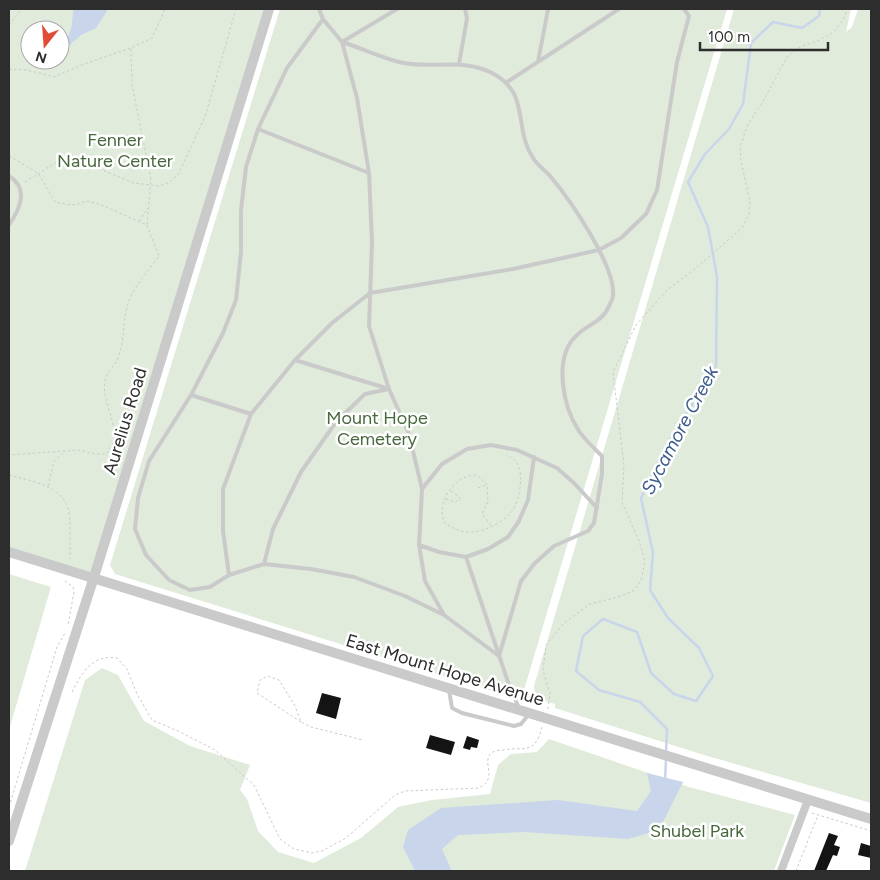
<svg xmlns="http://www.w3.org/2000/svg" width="880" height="880" font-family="Figtree,sans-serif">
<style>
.green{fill:#e0ebdb;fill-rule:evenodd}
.water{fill:#c8d5ea}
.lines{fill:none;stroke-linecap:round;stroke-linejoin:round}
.stream{stroke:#c8d5ea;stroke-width:2.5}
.building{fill:#141414}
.path{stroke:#cacaca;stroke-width:1;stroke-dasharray:2.5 2.5;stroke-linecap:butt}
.service{stroke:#cacaca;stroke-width:4}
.minor{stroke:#cacaca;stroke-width:8}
.tertiary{stroke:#cacaca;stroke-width:10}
.labels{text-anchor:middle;stroke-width:5;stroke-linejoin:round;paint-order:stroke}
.park-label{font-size:18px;fill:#47673c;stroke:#fff}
.street-label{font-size:18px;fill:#2d2d2d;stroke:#fff}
.water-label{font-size:19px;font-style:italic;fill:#3e5d8d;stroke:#fff}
</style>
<rect width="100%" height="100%" fill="#fff"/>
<path class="green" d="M9,9H269L94,577L9,551ZM30,30H60V60H30Z
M280,9H727L521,700L115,574L110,565Z
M734,9H851L846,32L852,27L858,9H871V803L704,755L555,708V704L535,698L534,686Z
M9,574L51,587L9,730Z
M102,668L118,675L144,721L190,746L250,765L240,790L247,799L258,831L278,852L314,863L361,838L398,807L432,800L490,794L498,765L511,754L537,752L549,739L689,787L795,815L774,871H25L85,680Z"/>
<path class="water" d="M74,9H106L107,11L96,28L81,35L64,50L72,25L73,12Z
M647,773L683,782L659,830L628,839L524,832L458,835L442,849L452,871H415L403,847L408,830L441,808L558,800L637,811L651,791Z"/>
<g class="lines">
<path class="stream" d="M666,753L667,729L640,702L599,690L576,671L583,636L603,619L637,632L651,673L674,694L696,701L713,676L699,648L668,618L650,590L653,553L641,498L666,446L716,367L717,277L708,227L688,182L705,154L729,129L743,104L751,43L773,22L802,28L819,16L820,9
M665,781L666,759"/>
</g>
<path class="building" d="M322,693L341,698L336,719L316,713Z
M430,735L455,742L451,755L426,748Z
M467,736L479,740L477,748L471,747L470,750L463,748Z
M829,833L838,836L834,845L840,847L837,856L833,855L826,871H814Z
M861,843L871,846V858L858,855Z"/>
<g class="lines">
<path class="path" d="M9,25L22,9
M131,49L132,85L151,179L147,225
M9,69L27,70L54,77L84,64L131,48L152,38L165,9
M9,156L38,173L55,202L71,205L79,204L86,201L99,204L147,225L159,256C147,273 129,291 126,312C123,327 124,343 118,358C115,366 107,371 105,381C100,404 127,433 106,454H95L79,450L9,455
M25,182L55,163L77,165L102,170L134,183L159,186L168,183L178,175L205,117L236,9
M139,221L148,208
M9,475C29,481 60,484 68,508C71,518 70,547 70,559
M48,486L54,461L65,451
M478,488L486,485
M446,499L455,502L460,499L459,497L451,491
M491,525L482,514L488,501L487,484L477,475C455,474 436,502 444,522C450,526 457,531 465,532C480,534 504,523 513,510C519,500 523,479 519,468C518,462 512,458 506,454
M65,581L73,587L74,592L68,625
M72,692C82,673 92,654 117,658L127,669L137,694L152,720L178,731L215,750L254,785L280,839L294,849L312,853L322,851L346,838L395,795L405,791L479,788C499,778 481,763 491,753C494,751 499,750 503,750C526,746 534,756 542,727
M548,709L550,693L543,671L546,645L564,623L590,604L618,597L633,591L641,581L645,561L639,541L622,502L624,465L613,372L636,325L666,291L696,268L742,228L749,214L750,202L741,161L740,147L748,124L762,103L787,57L800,47L820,40L835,31L844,18L847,9
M301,722L257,693L260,680L268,676L279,680L295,706L301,722L311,727L363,740
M9,807L57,647L65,633
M812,813L871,831
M796,871L818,815"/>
<path class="service" d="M319,9L323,19L287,68L258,129L246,167L241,210V252L236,300L223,333L191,395L149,461L138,498L135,529L146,555L169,580L190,590L210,587L229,575L264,564L311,569L354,577L405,596L444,615L499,656
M397,9L342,42C361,48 380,57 399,62C431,70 461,57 492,73C531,93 513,128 533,158C537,165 545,170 551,177C570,200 616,266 613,296C613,299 610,303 609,306C602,323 587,324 576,336C553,358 563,407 579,431C585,440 594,448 602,456V474L594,523L588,531L554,546L535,563L521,581L499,656
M323,19L342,42L357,98L369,173L372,242L369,326L389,389L409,434L422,489L419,545L425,581L444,615
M538,62L548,9
M459,64L467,18L465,9
M507,82L619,9
M258,129L369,173
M9,176C30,189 19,210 9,225
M191,395L251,414
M422,489L442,464L467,449L491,445L517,450L557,468L575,484L597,508
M419,545L439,552L466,557L488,549L508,537L519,521L528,500L534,457
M466,557L510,688L519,708
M264,564L273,529L301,472L336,422L365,394L389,389L295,360
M229,575L223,531V489L251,414L295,360L332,323L370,293L513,269L599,250L621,238L646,214L657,190L677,62L689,16L684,9
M449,690L452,708L462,713L514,726L521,724L529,714"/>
<path class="minor" d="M781,871L808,800"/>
<path class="tertiary" d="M9,552L871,819
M9,841L94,577L269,9"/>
</g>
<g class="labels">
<g class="park-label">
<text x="115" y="146">Fenner<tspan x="115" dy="21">Nature Center</tspan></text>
<text x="377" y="424">Mount Hope<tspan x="377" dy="21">Cemetery</tspan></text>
<text x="697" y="837">Shubel Park</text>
</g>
<g class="street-label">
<text transform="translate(125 421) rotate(-73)" y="6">Aurelius Road</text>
<text transform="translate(445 670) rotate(17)" y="6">East Mount Hope Avenue</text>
</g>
<g class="water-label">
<text transform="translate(679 430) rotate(-62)" y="7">Sycamore Creek</text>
</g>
</g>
<rect width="880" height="880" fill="none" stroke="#2d2d2d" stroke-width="20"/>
<g transform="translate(45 45) rotate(197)"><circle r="24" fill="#ffffff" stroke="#ababab"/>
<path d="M0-4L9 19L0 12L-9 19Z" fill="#e04d34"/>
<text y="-8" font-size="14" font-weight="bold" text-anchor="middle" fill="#2d2d2d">N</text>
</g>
<path d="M700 42v8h128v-8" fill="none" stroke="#2d2d2d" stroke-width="2.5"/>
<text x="708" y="42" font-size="15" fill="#2d2d2d" stroke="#ffffff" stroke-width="4" paint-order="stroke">100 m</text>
</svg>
